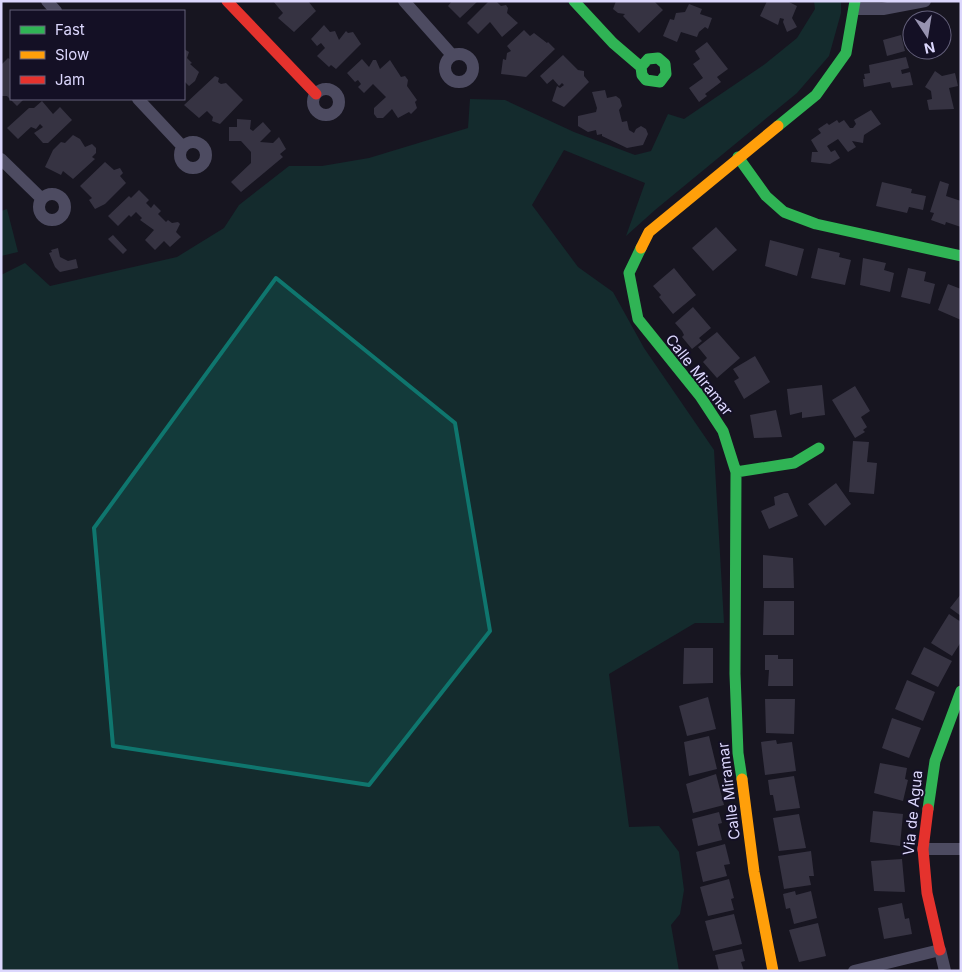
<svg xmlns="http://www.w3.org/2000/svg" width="962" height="972" font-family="Inter,sans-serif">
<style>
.green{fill:#142b2d}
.building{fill:#363342}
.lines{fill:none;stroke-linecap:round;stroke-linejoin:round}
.street{stroke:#4d4b61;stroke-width:12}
.fast{stroke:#30b455;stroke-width:11}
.slow{stroke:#ff9f0a;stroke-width:11}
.jam{stroke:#e5322d;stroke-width:11}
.marked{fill:#0f766e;fill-opacity:0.2;stroke:#0f766e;stroke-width:4;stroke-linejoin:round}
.labels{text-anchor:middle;stroke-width:4;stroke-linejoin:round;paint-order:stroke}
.street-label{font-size:15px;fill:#dcd7fd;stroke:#141025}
</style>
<rect width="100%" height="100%" fill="#171520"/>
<path class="green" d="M814,1H841V13L829,56L797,93L655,210L626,236L645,183L564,150L532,205L578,267L613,292L644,348L714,450L724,623H695L609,674L629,827L659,826L679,852L684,890L680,914L671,925L679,971H1V275L25,263L50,286L177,257L224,228L239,205L289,166H322L369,158L468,128L470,99L505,100L574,132L635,155L651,151L668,114L684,119L765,64L797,38L815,9Z
M7,209L18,252L1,256V211Z"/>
<path class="building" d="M273,1H308L316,11L294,32L278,18L283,13Z
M452,1H478L460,18L448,6Z
M489,1H496L501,6L506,5L508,8L507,13L518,23L502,37L490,22L478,34L467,23Z
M616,1H654L663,10L639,33L623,16L625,14L618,13L613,9Z
M767,1H787L797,6L792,18L797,27L787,32L783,22L784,19L780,18L778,25L760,16Z
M689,4L702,9L700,14L712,18L708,29L705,27L699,32L697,37L681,32L677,42L663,36L670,19L674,20L676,13L685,12Z
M324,25L330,32L335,31L339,40L346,31L348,33L353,32L361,44L336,69L331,65L329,67L317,56L325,48L321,43L317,46L311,39Z
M524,30L530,36L534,33L547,43L548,42L555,49L526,77L501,74L503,59L506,60L507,53L511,51L507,46Z
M901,35L905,51L887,56L883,40Z
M707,42L728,69L717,77L721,82L705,94L707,96L699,102L689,88L703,78L693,64L700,59L695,51Z
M184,49L189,52L187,58L192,63L190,64L199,72L195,81L189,86L184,81Z
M563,55L578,70L584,71V76L589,82L564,107L552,101L557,86L560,88L564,85L562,83L559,86L553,79L547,84L540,76Z
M906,57L909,68L901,70L902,74L910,72L913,85L892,88L890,82L864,87L863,79H865L864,74L870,73L869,65Z
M8,58L11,60V99H24L17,106L7,96H1V65Z
M362,59L369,67L373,60H376L380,69L390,60L401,77L405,76L408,80L407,86L417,100L415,102L417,108L411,114L409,112L398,118L392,109L383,118H377L374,114V108L386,97L373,84L364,93L358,87L361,84L358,80L355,82L347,73Z
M935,71L942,76L955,73L958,86L949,88L954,109L929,110L927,100L932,99L931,91L925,87Z
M215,76L219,78L218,82L221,84L226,83L243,100L220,124L212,121L213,117L207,111L199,118L184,105Z
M605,90L607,98L616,96L620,99L622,106L619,110L622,122L627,121L629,130L634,133L636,129L641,126L646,129L648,134L643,145L627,148L602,136V134L597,135L596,130L588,132L578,126V116L596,112L597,108L592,92Z
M42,101L53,114L60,107L72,120L48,143H43L34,133L43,127L40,124L36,129L31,127L18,139L7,128L29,108H34Z
M871,110L881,124L864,135L863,143L852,141L856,147L848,152L838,139L827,146L831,152L835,150L840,158L830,164L811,162L812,152H818L811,140L821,133L818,129L827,123L829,125L837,120L839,123L844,120L850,128H853L856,124L854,120Z
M237,119L251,120L250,129L253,131L263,122L271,131L260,142L273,143L279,137L286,149L280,154L283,157L241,192L231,182L251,163V152L241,141H229V127H237Z
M73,135L80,139L85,147L92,144L96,148V153L92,157L95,159L73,179L63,171L61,175L45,167L53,150L61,142L65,143Z
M105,162L114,170L120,168L123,173L120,176L126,183L105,204L95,209L89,200L92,198L80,186Z
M940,181L949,184L946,196L961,201V227L946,222L945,225L931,220L934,213L930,212Z
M882,182L912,189L911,193L926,196L923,210L909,207L907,213L876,206Z
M139,190L149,200L146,203L151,208L154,204L161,211L158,214L166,222L168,220L172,223L178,222L180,224L176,232L181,237L170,247L164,241L155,250L145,240L154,230L140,220L142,218L136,212L131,217L129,215L118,226L108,216L129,196L131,198Z
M716,227L737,250L713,271L692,248Z
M113,235L127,250L123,254L108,239Z
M770,240L804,249L797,276L765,266Z
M58,248L60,257L68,261L76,259L78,268L60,272L55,267L49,253L52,252L51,250Z
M818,248L840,253L839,257L851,260L845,285L811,278Z
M863,258L886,263L884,270L894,273L890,292L860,285Z
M674,268L696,295L673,314L659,297L661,295L653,286Z
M908,268L926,272L924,281L935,284L930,304L901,297Z
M948,284L961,289V320L938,310Z
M693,307L711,328L699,338L702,341L692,349L682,337L684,335L682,331L675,323Z
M717,332L740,358L717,378L703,362L707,358L698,347Z
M755,356L770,382L744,399L734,381L739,378L733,369Z
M822,385L825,415L802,418V412L790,415L787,389Z
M855,386L870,411L861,417L867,427L863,430L865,432L855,438L832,400Z
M776,410L782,437L754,438L750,415Z
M853,441L869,442L867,462L877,463L874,494L849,492Z
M836,483L851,504L825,526L808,504Z
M784,493H788L798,516L769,529L761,511L775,505L774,497Z
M763,555L793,558L794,588H763Z
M961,594V616L950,608Z
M764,601H794V635H763Z
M949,614L961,622V642L952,656L931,643Z
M924,647L952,661L938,687L911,674Z
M684,648H713V683L683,684Z
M765,655H778V659H793V686H768L769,670H765Z
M907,680L935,692L923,721L895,709Z
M708,697L716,729L687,736L679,706Z
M765,699H795L794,734L766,733Z
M892,718L921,728L909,758L882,748Z
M709,736L717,769L689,776L684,742Z
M776,740L777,744L792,742L796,771L765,775L761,742Z
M880,763L907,768L905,779L908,780L903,801L874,793Z
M716,774L724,805L693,813L686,784Z
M794,776L800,808L776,811L773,795H770L768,780Z
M873,811L903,814L900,846L870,842Z
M719,812L722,823L718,824L722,840L698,846L692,819Z
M799,814L806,848L779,851L773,818Z
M725,844L730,864L724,865L727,876L703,882L696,852Z
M811,851L814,876H809L811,885L784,889L778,856Z
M902,859L905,892L874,891L871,861Z
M729,879L734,898L731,899L734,910L708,916L700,887Z
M795,891L796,895L811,891L817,918L794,924L790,908L786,909L783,894Z
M902,903L905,919L909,918L912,934L884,939L878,908Z
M734,914L742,944L713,951L705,921Z
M818,923L826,956L799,962L789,930Z
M742,949L745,961L741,962L744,971H719L715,955Z"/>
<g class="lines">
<path class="street" d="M47,1L56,11
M404,1L452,55
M855,9H883L925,1
M445 68a14 14 0 1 1 28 0a14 14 0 1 1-28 0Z
M313 102a13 13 0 1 1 26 0a13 13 0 1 1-26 0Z
M138,99L183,147
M180 155a13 13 0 1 1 26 0a13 13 0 1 1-26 0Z
M1,159L42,199
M39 207a13 13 0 1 1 26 0a13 13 0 1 1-26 0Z
M923,849H961
M854,971L940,950L945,971"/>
<path class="fast" d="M574,1L613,43L641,67L642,75L646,80L660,82L666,74L665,64L658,58L648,59L641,67
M778,126L816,95L846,53L855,1
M738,157L766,196L784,212L816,224L961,256
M641,248L629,273L638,319L700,396L723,431L736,472L735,674L738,753L742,779
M736,472L794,463L819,448
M928,809L935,761L961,691"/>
<path class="slow" d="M641,248L649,232L778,126
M742,779L754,872L773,971"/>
<path class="jam" d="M227,1L316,94
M928,809L923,849L927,893L940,950"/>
</g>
<path class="marked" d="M276,278L455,423L490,631L369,785L113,746L94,528Z"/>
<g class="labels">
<g class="street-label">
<text transform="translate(699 375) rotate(52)" y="5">Calle Miramar</text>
<text transform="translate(729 791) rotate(-97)" y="5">Calle Miramar</text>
<text transform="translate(913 813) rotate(-84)" y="5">Via de Agua</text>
</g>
</g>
<rect width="962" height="972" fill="none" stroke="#dcd7fd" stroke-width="5"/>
<rect x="10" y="10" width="175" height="90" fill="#141025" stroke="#64607b"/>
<rect x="20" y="26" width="25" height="8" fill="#30b455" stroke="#64607b"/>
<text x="55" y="35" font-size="15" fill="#dcd7fd">Fast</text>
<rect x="20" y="51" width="25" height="8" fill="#ff9f0a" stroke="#64607b"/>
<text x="55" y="60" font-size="15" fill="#dcd7fd">Slow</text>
<rect x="20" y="76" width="25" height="8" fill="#e5322d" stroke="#64607b"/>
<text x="55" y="85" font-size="15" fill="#dcd7fd">Jam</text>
<g transform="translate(927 35) rotate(168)"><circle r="24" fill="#141025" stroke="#64607b"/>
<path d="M0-4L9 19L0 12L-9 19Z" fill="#9793b0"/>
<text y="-8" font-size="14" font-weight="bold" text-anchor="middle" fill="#dcd7fd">N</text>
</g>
</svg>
